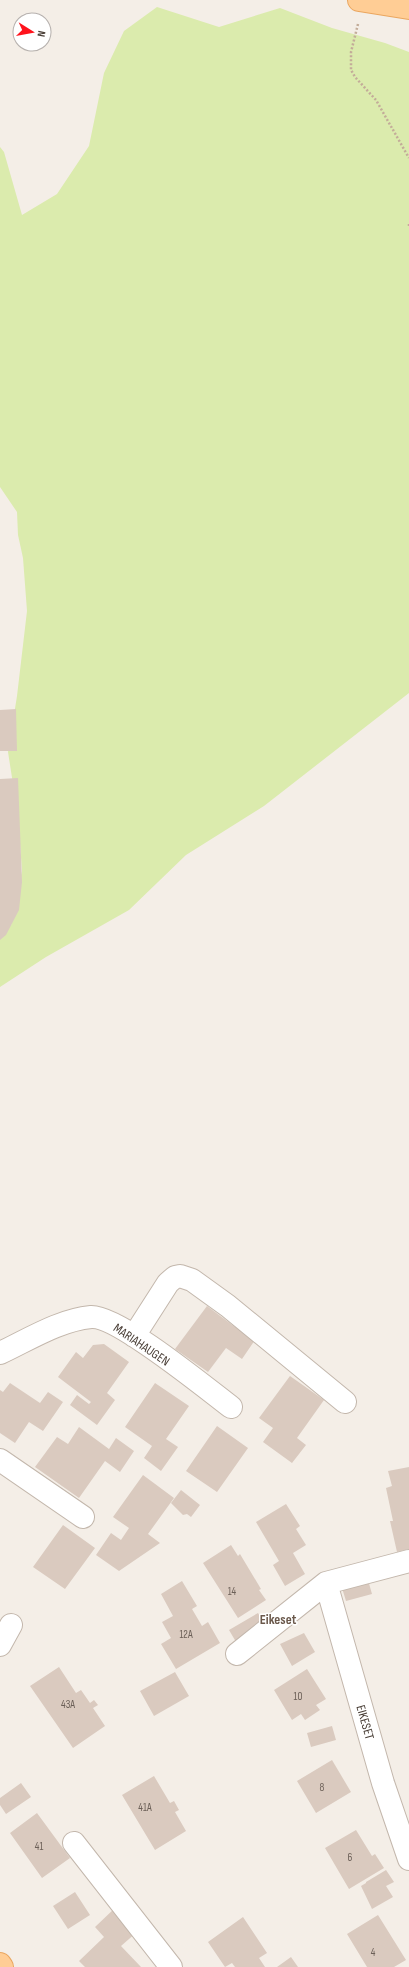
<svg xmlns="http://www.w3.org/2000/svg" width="409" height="1967" font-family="'Sofia Sans Condensed',sans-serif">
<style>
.green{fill:#dbebad}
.building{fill:#dacabf}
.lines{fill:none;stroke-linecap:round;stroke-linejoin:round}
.minor-casing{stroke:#c3b7ac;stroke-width:24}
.major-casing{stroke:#eaa65f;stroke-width:24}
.path{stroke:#c3ac99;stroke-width:2.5;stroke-dasharray:2 2;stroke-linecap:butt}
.minor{stroke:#fff;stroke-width:22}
.major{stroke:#ffcd95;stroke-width:22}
.labels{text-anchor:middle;stroke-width:3;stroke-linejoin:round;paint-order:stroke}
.number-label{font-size:11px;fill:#6c6058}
.street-label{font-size:13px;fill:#483d35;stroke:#fff}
.neighbourhood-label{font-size:14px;font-weight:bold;fill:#6b594c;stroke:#fff}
</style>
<rect width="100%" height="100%" fill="#f4eee7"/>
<path class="green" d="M157,7L219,27L280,8L332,28L385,43L409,52V693L264,806L186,855L129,910L46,957L0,987V929L11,925L22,871L18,816L8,752L17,696L27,611L23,558L18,535L17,512L0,487V147L4,152L22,215L57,194L89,146L104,73L124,31Z"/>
<path class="building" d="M16,709L17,751H0V710Z
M18,778L22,882L19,910L6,935L0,940V779Z
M207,1306L235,1327L238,1323L257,1337L242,1359L226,1348L208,1372L175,1349Z
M104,1344L129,1362L107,1393L115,1400L97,1425L70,1405L77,1395L89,1404L91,1402L58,1377L76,1352L83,1358L93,1345Z
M290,1376L324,1400L297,1438L306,1445L292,1463L263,1442L273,1428L259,1418Z
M10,1383L40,1403L48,1392L63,1402L43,1431L29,1422L15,1443L0,1433V1390L3,1392Z
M155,1383L189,1406L166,1439L178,1447L161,1471L144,1458L152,1446L125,1427Z
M217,1426L248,1448L217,1492L186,1471Z
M79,1427L109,1449L116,1438L134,1451L120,1472L105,1461L79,1498L35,1467L57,1437L68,1444Z
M409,1467V1549L397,1552L390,1521H393L386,1488L392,1486L388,1471Z
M143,1475L174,1498L148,1534L160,1543L119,1571L96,1555L111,1533L121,1540L129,1528L113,1517Z
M181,1490L200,1505L191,1517L187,1514L183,1515L171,1503Z
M286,1504L300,1526L296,1529L306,1545L293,1553L305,1574L285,1586L273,1565L279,1561L256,1522Z
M63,1525L95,1548L65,1589L33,1567Z
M231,1545L238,1556L240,1554L261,1589L259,1590L266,1600L238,1618L203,1563Z
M368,1580L372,1594L346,1601L342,1588Z
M182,1581L197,1606L192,1609L202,1626L208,1622L220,1643L176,1669L161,1644L171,1638L162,1622L173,1616L161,1594Z
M258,1613L268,1630L239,1647L229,1630Z
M304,1633L315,1652L292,1666L280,1644Z
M59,1667L76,1693L81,1690L90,1703L94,1700L98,1705L93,1708L105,1726L73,1748L30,1686Z
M307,1669L326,1699L316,1705L320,1710L305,1720L301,1714L292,1720L274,1690Z
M175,1672L189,1696L154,1716L140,1691Z
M332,1726L336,1740L311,1747L307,1733Z
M332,1760L351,1792L316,1813L297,1781Z
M154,1776L170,1803L174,1801L179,1810L175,1812L186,1831L155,1850L122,1795Z
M21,1783L31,1797L6,1814L0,1805V1798Z
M37,1813L70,1858L42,1878L10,1833Z
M356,1830L372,1856L375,1854L384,1868L349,1889L325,1848Z
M386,1870L394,1882L386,1886L393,1897L372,1909L361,1886L366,1883V1882Z
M75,1892L90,1915L68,1929L53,1906Z
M115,1908L137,1932L121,1946L141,1967H85L79,1961L104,1937L95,1927Z
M378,1915L406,1960L394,1967H367L347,1934Z
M243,1917L267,1953L259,1958L265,1967H235L232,1963L225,1967L208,1942Z
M291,1957L298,1967H277Z"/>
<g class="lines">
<defs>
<path id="minor" d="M134,1336L168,1283L175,1277L180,1276L192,1280L228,1306L345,1402
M0,1353C28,1340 59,1320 91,1317C117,1315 206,1388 231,1407
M0,1460L83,1517
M326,1583L383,1783L409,1859
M0,1645L11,1625
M237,1654L326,1583L409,1561
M74,1843L171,1967"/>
<path id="major" d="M359,0L409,8
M0,1964L2,1967"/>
</defs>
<use href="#minor" class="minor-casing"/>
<use href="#major" class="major-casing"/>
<path class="path" d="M358,24L351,52V70L355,77L376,100L409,158
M409,224V228"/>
<use href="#minor" class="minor"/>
<use href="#major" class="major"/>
</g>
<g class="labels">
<g class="number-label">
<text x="232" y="1595">14</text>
<text x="186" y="1638">12A</text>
<text x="298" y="1700">10</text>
<text x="68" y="1708">43A</text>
<text x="322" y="1791">8</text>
<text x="145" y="1811">41A</text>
<text x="39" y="1850">41</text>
<text x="350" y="1861">6</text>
<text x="373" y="1956">4</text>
</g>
<g class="street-label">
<text transform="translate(142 1344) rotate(34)" y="5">MARIAHAUGEN</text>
<text transform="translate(366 1722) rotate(74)" y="5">EIKESET</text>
</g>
<g class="neighbourhood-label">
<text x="278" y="1624">Eikeset</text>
</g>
</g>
<g transform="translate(32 32) rotate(101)"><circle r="19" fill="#ffffff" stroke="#b6b1ae"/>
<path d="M0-3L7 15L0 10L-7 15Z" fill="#ff131c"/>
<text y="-6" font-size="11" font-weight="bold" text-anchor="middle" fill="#483d35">N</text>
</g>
</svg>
